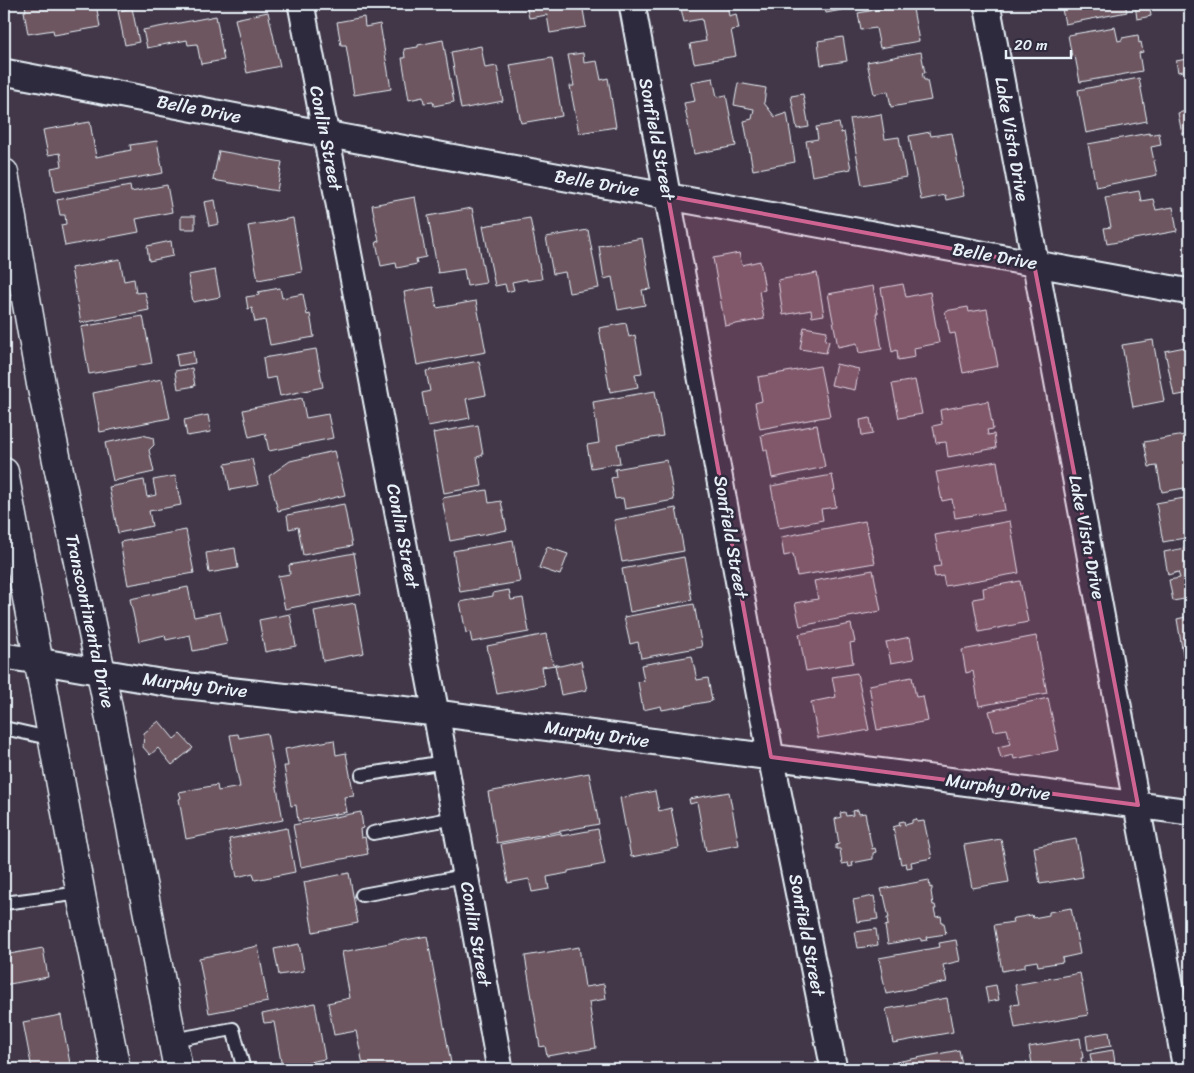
<svg xmlns="http://www.w3.org/2000/svg" width="1194" height="1073" font-family="Sriracha,sans-serif">
<style>
.building{fill:#6d5660;stroke:#e8f1f8}
.lines{fill:none;stroke-linecap:round;stroke-linejoin:round}
.lane-casing{stroke:#e8f1f8;stroke-width:16}
.street-casing{stroke:#e8f1f8;stroke-width:29}
.secondary-casing{stroke:#e8f1f8;stroke-width:31}
.lane{stroke:#2f2a3d;stroke-width:12}
.street{stroke:#2f2a3d;stroke-width:25}
.secondary{stroke:#2f2a3d;stroke-width:28}
.marked{fill:#cf6492;fill-opacity:0.2;stroke:#cf6492;stroke-width:4;stroke-linejoin:round}
.labels{text-anchor:middle;stroke-width:5;stroke-linejoin:round;paint-order:stroke}
.street-label{font-size:18px;fill:#e8f1f8;stroke:#2f2a3d}
</style>
<rect width="100%" height="100%" fill="#423748"/>
<filter id="ink" filterUnits="userSpaceOnUse"><feTurbulence type="fractalNoise" baseFrequency=".02" numOctaves="2"/><feDisplacementMap in="SourceGraphic" scale="10" xChannelSelector="R" yChannelSelector="G"/><feConvolveMatrix kernelMatrix="1 2 1 2 8 2 1 2 1" color-interpolation-filters="sRGB"/></filter>
<g filter="url(#ink)">
<path class="building" d="M25,4H96L100,27L54,35L53,30L28,34L24,11H26Z
M116,4H132L133,5L117,8Z
M526,4H582L586,27L550,33L547,15L529,18Z
M680,4H727L729,16L736,14L739,29L731,30L736,56L694,63L690,44L706,41L702,19L684,22Z
M824,4H873L826,13Z
M909,4H912L919,41L880,48L876,28L861,30L858,13Z
M1061,4H1125L1127,12L1065,24Z
M1135,4H1149L1151,16L1137,19Z
M132,8L139,42L125,45L118,11Z
M268,12L280,66L247,73L235,19Z
M216,16L224,60L201,64L197,44L188,45L187,40L147,48L143,30Z
M364,17L365,27L380,24L391,89L354,95L346,45H341L337,22Z
M1115,27L1118,41L1122,40V38L1138,35L1139,43L1141,42L1143,52L1139,53L1142,71L1080,82L1075,56L1072,57L1068,35Z
M843,37L847,61L821,65L818,41Z
M443,40L454,102L434,106L433,102L424,103L423,97L409,100L402,58H405L404,49L418,47V45Z
M481,46L485,68L497,66L503,101L461,109L451,52Z
M921,52L925,73H922L924,80H927L931,100L891,107L888,91L874,94L867,62Z
M583,53L584,63L597,61L601,80L608,78L616,127L579,133L570,86H574L568,55Z
M552,58L562,116L521,123L510,65Z
M1187,59L1189,70L1178,72L1176,61Z
M713,78L717,97L726,95L736,146L694,154L684,103L695,101L691,82Z
M1139,78L1147,121L1086,133L1078,90Z
M738,83L766,88L764,103L775,117L787,113L795,162L753,170L744,121L752,119L754,109L734,105Z
M803,94L809,127L797,129L791,96Z
M1190,110V132L1182,134L1178,113Z
M881,114L885,139L899,137L906,177L862,185L850,119Z
M90,122L96,157L131,150L130,145L157,141L163,173L55,192L51,168L62,166L60,153L48,155L43,130Z
M839,123L841,133L844,132L851,169L812,176L806,141L818,139L816,127Z
M930,132L931,136L952,133L964,196L946,200L945,195L921,200L909,136Z
M1149,133L1150,135L1159,133L1161,145L1151,147L1157,175L1096,187L1088,144Z
M219,151L282,162L277,191L213,180Z
M167,185L172,212L136,219L139,232L65,246L61,225L66,224L65,215H60L57,200L130,186L131,192Z
M1139,191L1141,201L1153,199L1156,210L1173,207L1177,231L1107,244L1104,228L1111,227L1105,197Z
M415,197L426,257L416,259L417,264L397,268L396,263L381,266L376,242L379,241L372,205Z
M215,200L219,224L209,226L204,202Z
M472,208L486,283L467,286L464,269L438,273L428,216Z
M181,216H195V229H181Z
M293,218L302,272L258,280L248,226Z
M530,218L542,279L527,281V279L512,282L514,290L507,292L505,284L495,286L483,226Z
M588,230L599,288L569,293L565,272L553,274L546,237Z
M642,238L651,289L642,290L645,305L618,310L612,277L604,279L599,246Z
M171,241L173,256L149,261L147,246Z
M739,253L742,265L760,261L765,290L759,291L764,319L725,326L713,258Z
M120,259L124,281L134,279L136,293L145,292L149,310L81,323L71,268Z
M215,270L220,297L193,302L188,275Z
M817,273L824,315L812,317L811,310L783,315L778,280Z
M903,284L906,297L930,292L939,343L914,348L915,357L898,360L897,350L892,352L881,288Z
M873,286L878,313H876L882,349L859,353L857,343L838,347L828,294Z
M433,287L437,308L476,301L486,352L417,365L404,292Z
M280,288L282,298L303,294L307,315L310,314L314,337L270,345L265,320L255,322L252,308L248,309L246,297L259,295L258,292Z
M968,307L969,312L987,309L998,366L963,373L955,333L950,334L945,311Z
M143,316L152,363L89,374L81,327Z
M626,323L629,337L635,335L642,373L635,374L638,387L610,392L599,328Z
M804,327L827,331L825,340L829,341L826,353L800,349Z
M1153,340L1164,401L1133,407L1122,345Z
M1190,346V407H1186L1189,393L1174,396L1165,351Z
M316,349L323,387L280,396L276,377L266,379L263,358Z
M193,351L195,363L178,366L176,354Z
M479,361L486,395L466,399L470,418L428,426L422,393L430,391L426,371Z
M836,364L859,369L855,390L831,385Z
M820,366L830,416L760,429L755,403L762,401L758,377Z
M192,368L195,386L178,389L175,371Z
M162,379L170,418L100,432L93,393Z
M915,380L922,414L899,418L892,384Z
M655,391L663,436L617,444L620,463L591,468L587,445L599,443L593,402Z
M302,398L306,418L328,414L333,438L269,451L265,433L249,437L243,410Z
M988,401L993,429L987,430L988,435L994,434L996,448L948,457L946,442L936,443L933,426L942,424L940,410Z
M208,415L211,432L187,436L184,420Z
M870,418L873,434L862,436L860,420Z
M478,425L483,455L477,457L482,486L444,493L433,433Z
M817,425L825,467L772,478L767,450H764L761,435Z
M1190,434V487L1162,492L1157,466L1149,467L1144,442Z
M143,435L153,438L154,445L149,450L154,472L113,481L105,443Z
M334,451L345,495L278,511L269,476L290,461Z
M252,459L258,485L230,490L225,464Z
M667,460L674,500L625,509L623,498L615,499L611,478L616,477L615,469Z
M997,461L1005,510L955,518L952,499L942,501L936,472Z
M832,475L835,490H833L836,507L821,509L823,520L779,528L771,486Z
M175,476L181,505L149,511L152,526L118,533L109,487L144,480L147,497L156,495L153,480Z
M487,490L489,503L501,501L507,530L450,541L442,498Z
M1190,497V537L1163,542L1156,503Z
M344,504L352,546L303,555L298,527L289,529L287,515Z
M676,508L684,551L622,562L614,520Z
M865,521L875,563L797,576L793,554L784,556L781,537Z
M1010,521L1019,573L945,586L943,576L935,577L933,567L941,566L935,535Z
M186,530L194,573L128,585L120,542Z
M513,540L520,582L460,592L453,551Z
M547,547L568,554L560,575L539,568Z
M1190,547V598L1173,601L1169,580L1180,578L1178,572L1168,575L1164,552Z
M235,548L238,568L209,573L206,553Z
M354,553L361,594L285,609L278,576L290,574L289,565Z
M684,557L692,600L630,612L622,569Z
M873,570L881,611L800,626L795,603L818,599L814,581Z
M1020,581L1028,622L979,632L973,599L984,597L983,588Z
M188,587L194,617L220,612L227,644L193,651L190,635L166,640L165,635L139,641L130,599Z
M509,590L511,600L523,598L529,632L472,642L470,632L466,633L460,602L493,596V593Z
M355,603L364,653L323,661L314,611Z
M694,604L702,647L641,658L638,642L630,644L624,617Z
M290,614L296,646L265,652L259,620Z
M1190,616V659L1184,660L1177,619Z
M851,624L855,642L850,643L853,663L806,671L799,634Z
M546,634L553,664L560,666L581,661L587,690L561,695L555,665L542,667L545,685L497,694L487,646Z
M1036,636L1047,693L979,706L973,671L966,673L962,650Z
M910,637L914,659L891,663L886,642Z
M692,656L697,680L708,678L712,701L662,710L661,706L643,710L638,682L644,681L641,665Z
M857,673L869,730L853,733V732L818,738L811,702L836,697L832,677Z
M912,677L916,697L923,696L928,721L877,730L869,685Z
M1048,698L1059,750L1014,759L1013,755L1001,758L998,747L1011,744L1007,729L994,731L989,711Z
M159,721L174,739L180,734L193,748L172,765L158,748L150,755L143,747L144,733Z
M267,733L283,820L186,839L179,799L181,798L179,792L217,785L218,791L240,787L230,735L238,734L239,738Z
M334,740L336,755L346,753L354,796L344,797L347,812L298,821L296,805L291,806L284,766H288L285,749Z
M589,773L599,824L497,843L488,792Z
M655,791L659,811L671,808L679,848L631,857L620,798Z
M729,792L739,845L706,851L697,802L690,804L689,799Z
M858,810L859,814L865,813L872,849L875,848L876,852L873,853V859L852,863L853,866L849,867L848,863L842,864L840,849H836V845L839,844L835,819L841,817L840,813L845,812L846,816L853,815L852,811Z
M361,812L363,828L360,829L361,838L365,837L368,854L301,867L293,825Z
M917,819V822L924,821L932,858L911,862L912,867L907,868L906,863L901,864L893,827L900,825L899,822L904,821L905,825L912,823V820Z
M287,828L295,872L255,880L253,873L237,877L229,839Z
M598,829L605,864L568,871V873L547,877L549,889L532,892L529,879L508,883L501,844L561,833V836Z
M1001,839L1009,882L972,888L964,845Z
M1076,839L1083,877L1040,884L1034,847Z
M349,873L358,923L313,932L304,882Z
M929,880L930,888L932,887V890L931,891L933,905H935L936,909H934L936,917L941,916L942,923H944L946,934L926,937L927,940L921,941V938L888,944L885,926L888,925L887,918H889L884,895L883,896L881,889Z
M874,896L878,919L857,922L853,900Z
M1071,908L1080,954L1062,958L1063,962L1038,966L1037,961L1025,963V967L1002,971L994,925L1013,922L1012,919L1015,918L1032,915L1033,918L1049,915V912Z
M876,929L878,945L858,948L855,932Z
M427,936L451,1063L415,1069H364L356,1031L334,1035L328,1003L350,998L342,952Z
M956,940L960,961L943,965L947,982L886,994L879,958L940,947L939,943Z
M299,944L304,971L279,975L274,949Z
M258,946L268,1002L209,1013L199,958Z
M579,947L585,987L604,984L606,999L589,1002L596,1048L547,1056L545,1046L540,1047L525,956Z
M43,948L48,977L4,985V955Z
M1080,973L1088,1015L1015,1028L1011,1005L1019,1004L1015,985Z
M996,985L999,1000L988,1002L985,987Z
M947,998L953,1032L893,1043L886,1009Z
M315,1003L325,1059L282,1067L274,1022L264,1023L262,1014Z
M61,1015L71,1069H32L23,1022Z
M1109,1032L1111,1046L1088,1050L1086,1036Z
M1080,1038L1083,1058H1081L1083,1069H1033L1029,1047Z
M959,1050L963,1069H897L896,1062Z
M1113,1050L1116,1069H1093L1090,1054Z"/>
<g class="lines">
<defs>
<path id="lane" d="M4,728L53,739
M362,775L445,762
M373,833L455,818
M362,895L465,876
M4,903L81,893
M172,1040L233,1029L243,1066"/>
<path id="street" d="M301,4L436,713L500,1069
M632,4L771,757L834,1069
M987,4C1052,359 1121,714 1186,1069
M4,72L325,134L1190,292
M4,656L38,661L171,684L436,713L1190,812"/>
<path id="secondary" d="M4,173L41,384L101,672L178,1069
M4,472L82,900L116,1069"/>
</defs>
<use href="#lane" class="lane-casing"/>
<use href="#street" class="street-casing"/>
<use href="#secondary" class="secondary-casing"/>
<use href="#lane" class="lane"/>
<use href="#street" class="street"/>
<use href="#secondary" class="secondary"/>
</g>
</g>
<path class="marked" d="M668,196L1034,264L1138,805L771,757Z"/>
<g class="labels">
<g class="street-label">
<text transform="translate(199 109) rotate(11)" y="6">Belle Drive</text>
<text transform="translate(326 138) rotate(79)" y="6">Conlin Street</text>
<text transform="translate(657 139) rotate(79)" y="6">Sonfield Street</text>
<text transform="translate(1012 139) rotate(80)" y="6">Lake Vista Drive</text>
<text transform="translate(597 183) rotate(10)" y="6">Belle Drive</text>
<text transform="translate(995 256) rotate(10)" y="6">Belle Drive</text>
<text transform="translate(403 536) rotate(79)" y="6">Conlin Street</text>
<text transform="translate(731 537) rotate(80)" y="6">Sonfield Street</text>
<text transform="translate(1087 537) rotate(79)" y="6">Lake Vista Drive</text>
<text transform="translate(90 621) rotate(78)" y="6">Transcontinental Drive</text>
<text transform="translate(195 685) rotate(7)" y="6">Murphy Drive</text>
<text transform="translate(597 734) rotate(8)" y="6">Murphy Drive</text>
<text transform="translate(998 787) rotate(8)" y="6">Murphy Drive</text>
<text transform="translate(476 934) rotate(80)" y="6">Conlin Street</text>
<text transform="translate(807 935) rotate(79)" y="6">Sonfield Street</text>
</g>
</g>
<rect width="1194" height="1073" fill="none" stroke="#2f2a3d" stroke-width="20"/>
<rect x="10" y="10" width="1174" height="1053" fill="none" stroke="#e8f1f8" stroke-width="2" filter="url(#ink)"/>
<path d="M1006 50v8h65v-8" fill="none" stroke="#e8f1f8" stroke-width="2.5"/>
<text x="1014" y="50" font-size="15" fill="#e8f1f8" stroke="#2f2a3d" stroke-width="4" paint-order="stroke">20 m</text>
</svg>
